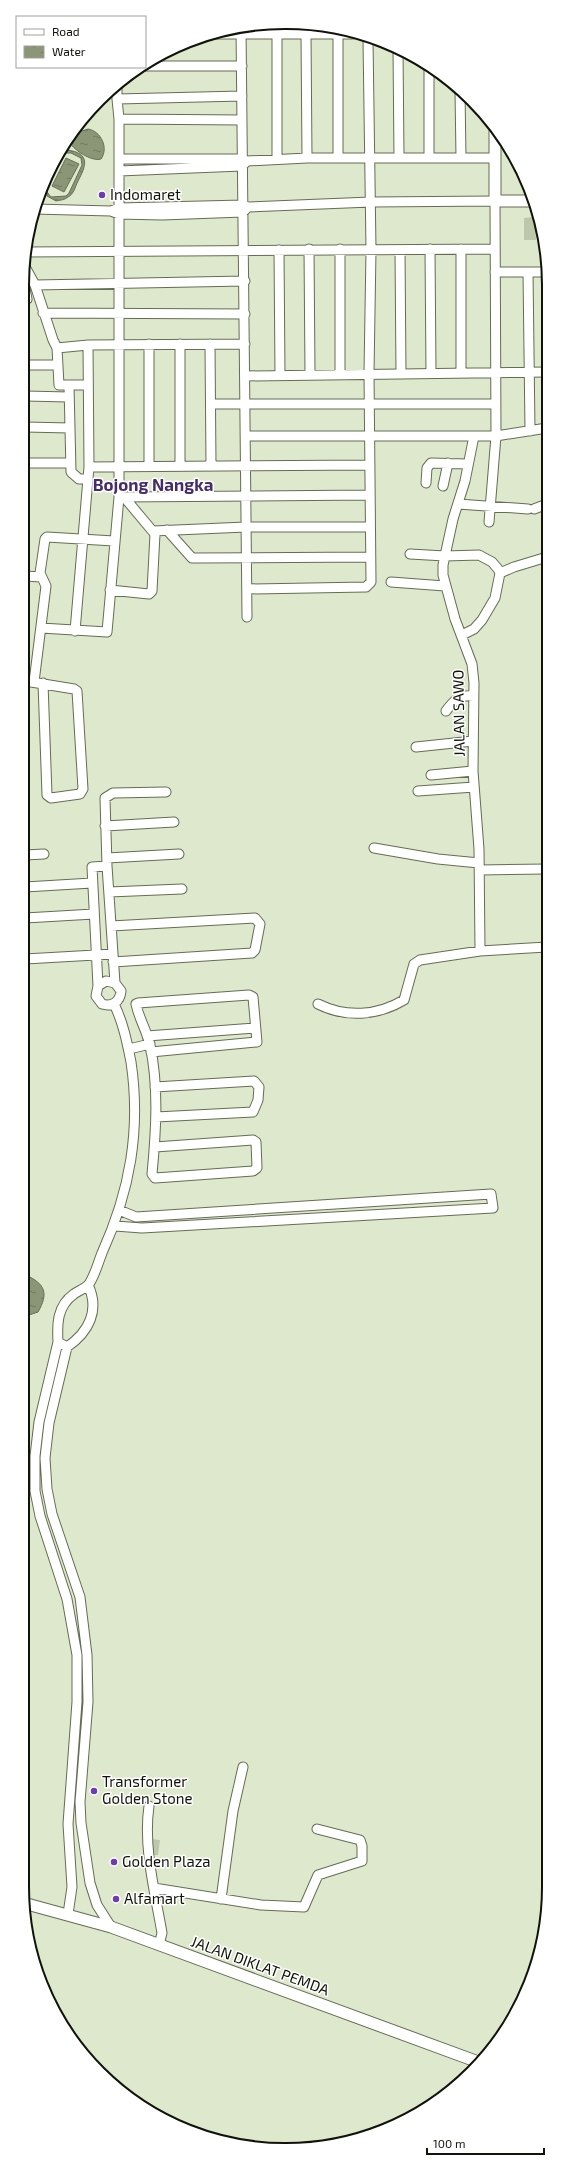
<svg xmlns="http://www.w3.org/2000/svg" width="571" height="2172" font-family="'Exo 2',sans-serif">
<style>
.grass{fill:#bdc7ac}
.water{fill:url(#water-ripples);stroke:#666f56;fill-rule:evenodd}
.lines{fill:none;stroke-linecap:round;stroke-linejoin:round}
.minor-casing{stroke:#646d54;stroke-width:11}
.tertiary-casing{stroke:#646d54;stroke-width:13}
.minor{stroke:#fff;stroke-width:9}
.tertiary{stroke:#fff;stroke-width:11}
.poi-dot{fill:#6e3bb2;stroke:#fff;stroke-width:1.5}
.labels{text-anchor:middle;stroke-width:3;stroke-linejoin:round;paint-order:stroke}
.poi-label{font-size:15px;fill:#101309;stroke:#fff;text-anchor:start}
.street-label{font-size:15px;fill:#101309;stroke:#fff}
.quarter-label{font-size:17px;font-weight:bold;fill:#442d68;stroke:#fff}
.rim{fill:none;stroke:#101309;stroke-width:2}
</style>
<defs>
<pattern id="water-ripples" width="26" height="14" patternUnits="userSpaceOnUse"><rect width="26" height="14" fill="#8b9677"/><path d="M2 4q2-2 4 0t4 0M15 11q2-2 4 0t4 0" fill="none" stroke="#707960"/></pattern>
</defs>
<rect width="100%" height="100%" fill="#dee8cc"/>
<path class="grass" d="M535,217L536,240H524V218Z
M152,1839L160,1840L158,1855H151Z"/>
<path class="water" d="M88,129C101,131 109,148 101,159C91,162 72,149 68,140L74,130L82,131Z
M67,150C91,153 86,166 78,181C75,187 74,194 68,197C65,200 60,200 56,201L47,196L45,187L57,155L60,152ZM65,153H71L81,158L82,165L69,193L66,196L51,197L47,192L48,189C53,179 55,159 65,153Z
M66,158L79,164L64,192L52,186Z
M26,1275C45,1284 49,1293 38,1312L26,1316Z"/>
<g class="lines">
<defs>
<path id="minor" d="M241,27L247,617
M208,34H352
M277,34V159
M306,34L307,158
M398,48L399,158
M145,66H242
M429,69V158
M117,84V99L242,96
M460,91L461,158
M117,99L119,119
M242,120L119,119V497L370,495
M338,158V34
M119,159H242L247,161L307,158H495
M119,171L242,166L246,162
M34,209L111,211L119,214L162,215L243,212L246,209
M111,211L119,208L243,205L248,207L371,202L495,201L496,436L489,522
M309,249L310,374
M430,249L431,373
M279,250L280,375
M400,250L401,374
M24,252L495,249
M24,265L35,285L53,340L57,348
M495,272H547
M528,272L530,431
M24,284L27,299L24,300
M35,285L245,281
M43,313L245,314
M149,344V466
M180,344V466
M210,344L211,466
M24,365H58
M461,373V249
M340,374V249
M245,376L547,372
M69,385L71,472L79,479H88
M87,385H59L57,348L88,345L245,344
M25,396L69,397
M211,404H496
M25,427L70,428
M247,436H496L547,428
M474,436L465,481L453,519L443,565V575L455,619L472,664L474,683L473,771L479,849L480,951
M25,463H70
M89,467L370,465
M426,483L427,468L431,463L468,464
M443,486L448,463
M458,504L528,509
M534,509L547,504
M167,530L192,558L370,557
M153,531L246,527H370
M410,554L445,556L479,555L492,562L498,569L500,573L495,598L482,620L474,629L462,635
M500,573L514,567L547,557
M25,576L41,577
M391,582L445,586
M247,589L366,587L371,582L369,373L371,250L368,39
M110,590L149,594L152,591L155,534L124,497
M41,628L107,632L119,497
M75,631L89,467L88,345
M25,681L74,689L77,691L83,789L80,794L51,798L47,795L43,683
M34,682L46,586L40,573L45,539L47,537L114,541
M446,711C454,700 460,694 474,696
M416,747L473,741
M431,775L473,771
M418,791L474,787
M105,826L174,822
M374,848L438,859L479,863
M25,855L44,854
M107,858L179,854
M107,866L105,798L113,793L166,792
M480,870L547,869
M25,887L92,883
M109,892L182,889
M25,918L94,914
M111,926L255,918L260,924L255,950L252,953L113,962
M25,959L113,954
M98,986L92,867L107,866L115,983L121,991C120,1002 112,1007 102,1004L96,996L98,986L106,981L115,983
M318,1004C346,1018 377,1016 404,1000L414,964L420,960L480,951L547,947
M147,1036L255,1028
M129,1049L150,1044
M151,1052L257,1042L253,997L249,995L138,1003L136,1004C139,1019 147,1031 150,1045C159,1087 156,1132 152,1174L155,1178L253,1171L257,1168L256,1142L253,1140L155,1147
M155,1087L254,1081L259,1087L258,1100L253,1112L156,1117
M115,1226L142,1228L493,1208L491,1194L136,1217L119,1210
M88,1285C100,1310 89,1332 67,1347L58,1342C57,1324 57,1306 74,1294C78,1291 86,1288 89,1284C95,1275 98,1263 102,1253C130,1191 141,1130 131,1062C127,1042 123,1022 114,1004
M58,1342L39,1422L35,1456V1491L40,1516L67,1599L77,1655V1702L68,1824L72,1887L68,1914
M67,1347L49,1423L45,1458L47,1489L52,1514L80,1597L87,1655L88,1702L80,1802L81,1823L90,1883L97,1905L111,1927
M149,1806C143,1847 155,1892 162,1933L159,1945
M154,1888L261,1905L304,1907L318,1875L362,1861V1846L360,1840L317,1829
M221,1899L233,1811L243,1767"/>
<path id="tertiary" d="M495,132V201H532
M27,1904L111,1927L481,2063"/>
</defs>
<use href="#minor" class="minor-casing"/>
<use href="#tertiary" class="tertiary-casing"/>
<use href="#minor" class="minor"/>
<use href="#tertiary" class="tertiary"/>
</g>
<g class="poi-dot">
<circle cx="102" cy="195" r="4"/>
<circle cx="94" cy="1791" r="4"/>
<circle cx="114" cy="1862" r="4"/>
<circle cx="116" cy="1899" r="4"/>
</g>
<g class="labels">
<g class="poi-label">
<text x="110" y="200">Indomaret</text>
<text x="102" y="1787">Transformer<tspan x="102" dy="17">Golden Stone</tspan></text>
<text x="122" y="1867">Golden Plaza</text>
<text x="124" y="1904">Alfamart</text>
</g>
<g class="street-label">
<text transform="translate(459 713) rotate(-91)" y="5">JALAN SAWO</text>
<text transform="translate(260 1966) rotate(20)" y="5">JALAN DIKLAT PEMDA</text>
</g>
<g class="quarter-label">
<text x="153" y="491">Bojong Nangka</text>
</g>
</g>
<path d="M0 0H571V2172H0ZM285 29H286A256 256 0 0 1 542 285V1887A256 256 0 0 1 286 2143H285A256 256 0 0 1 29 1887V285A256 256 0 0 1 285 29Z" fill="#fff" fill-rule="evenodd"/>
<path class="rim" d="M285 29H286A256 256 0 0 1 542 285V1887A256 256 0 0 1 286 2143H285A256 256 0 0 1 29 1887V285A256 256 0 0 1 285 29Z"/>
<rect x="16" y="16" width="130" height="52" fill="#ffffff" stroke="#9fa19d"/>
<rect x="24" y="29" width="20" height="6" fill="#ffffff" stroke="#9fa19d"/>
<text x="52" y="36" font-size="12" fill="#101309">Road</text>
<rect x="24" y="46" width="20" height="12" fill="url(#water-ripples)" stroke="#9fa19d"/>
<text x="52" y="56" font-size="12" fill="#101309">Water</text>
<path d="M427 2148v6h117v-6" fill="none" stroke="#101309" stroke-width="2"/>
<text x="433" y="2148" font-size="12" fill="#101309" stroke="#ffffff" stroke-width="3" paint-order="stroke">100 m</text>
</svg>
